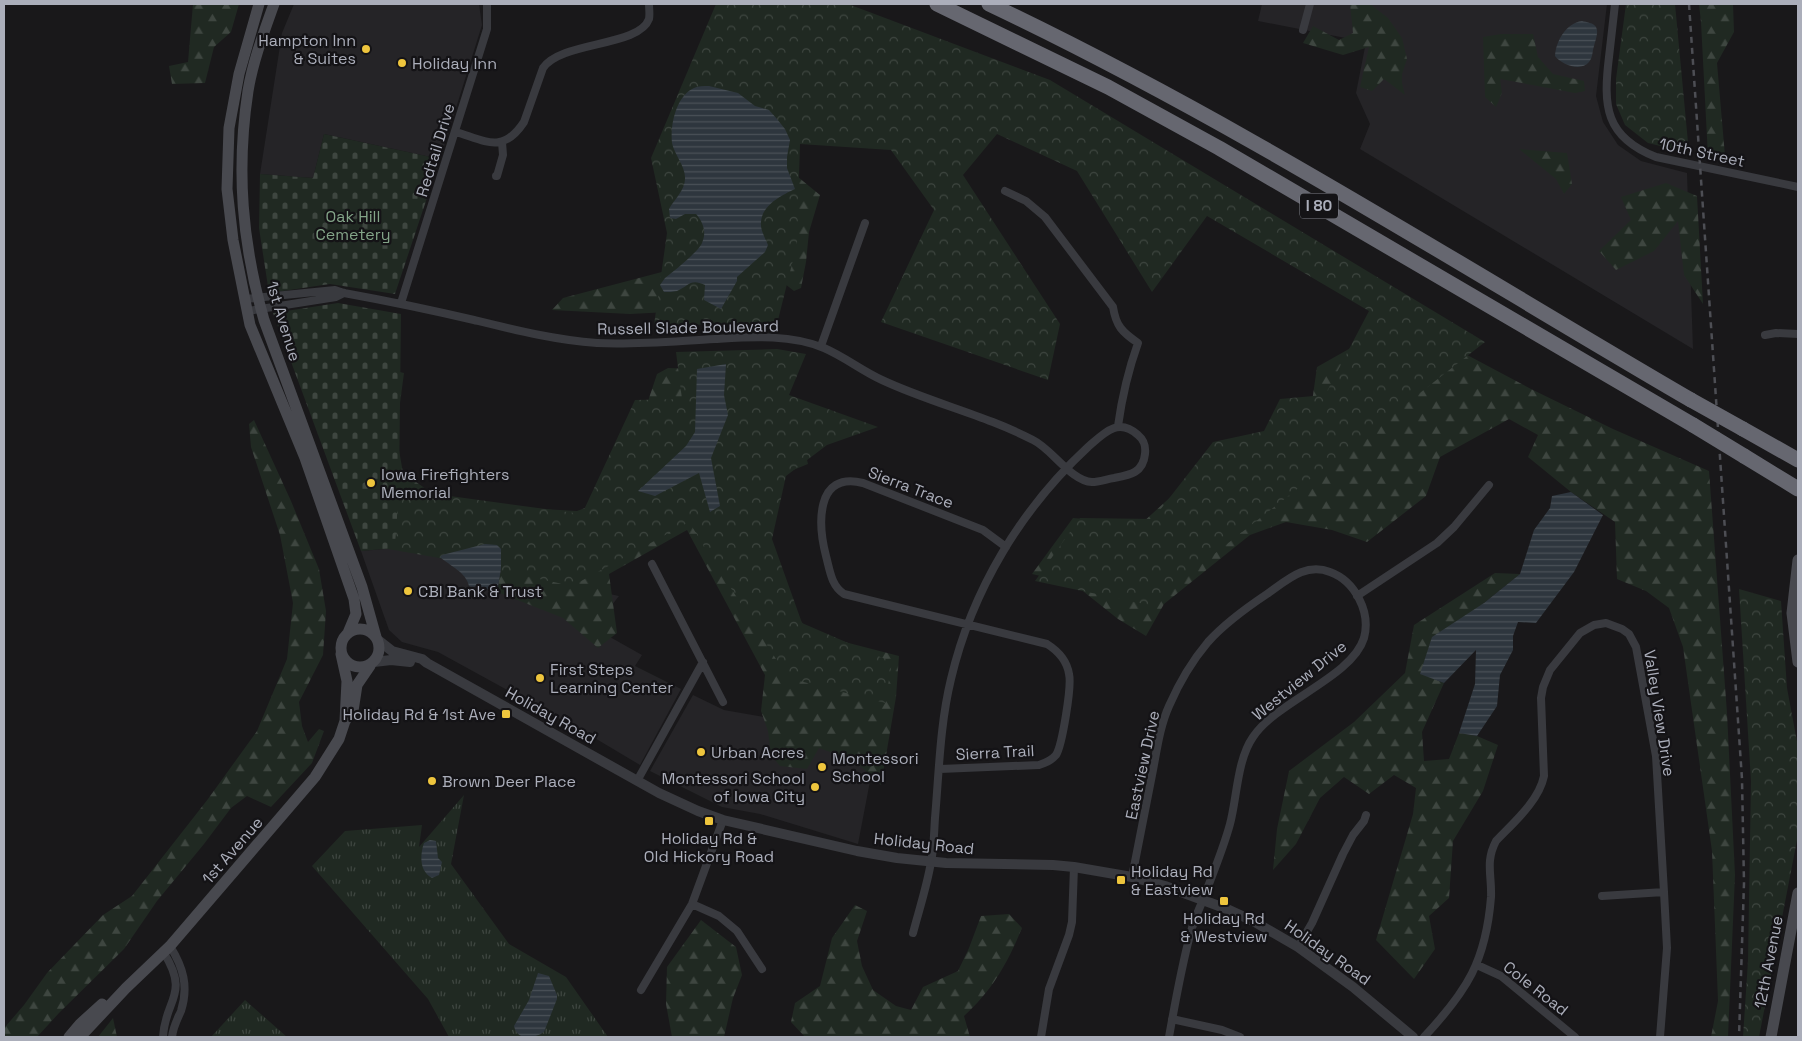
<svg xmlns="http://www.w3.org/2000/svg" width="1802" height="1041" font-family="'Space Grotesk',sans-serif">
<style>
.built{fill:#252427}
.grass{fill:url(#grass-tufts)}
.forest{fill:url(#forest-firs)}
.cemetery{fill:url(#cemetery-stones)}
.park{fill:url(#park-crowns)}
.water{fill:url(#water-rules)}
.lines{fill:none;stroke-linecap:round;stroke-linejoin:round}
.minor{stroke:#393a3f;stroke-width:8}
.tertiary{stroke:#393a3f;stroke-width:10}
.secondary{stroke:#48494f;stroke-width:11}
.motorway{stroke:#666770;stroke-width:15}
.rail{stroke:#4d4e54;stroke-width:2.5;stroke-dasharray:6 5;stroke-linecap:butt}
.motorway-bridge{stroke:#666770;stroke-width:15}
.poi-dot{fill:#eec53d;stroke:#141316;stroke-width:2}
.labels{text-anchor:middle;stroke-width:4.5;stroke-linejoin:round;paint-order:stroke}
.shield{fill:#141316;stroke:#7e8089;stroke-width:1}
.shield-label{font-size:15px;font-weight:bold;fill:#abaeba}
.poi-label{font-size:16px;fill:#abaeba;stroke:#141316;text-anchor:start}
.street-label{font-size:16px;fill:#abaeba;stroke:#141316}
.park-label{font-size:16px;fill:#83a488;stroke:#141316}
</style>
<defs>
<pattern id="grass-tufts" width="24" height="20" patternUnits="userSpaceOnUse" patternTransform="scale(1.25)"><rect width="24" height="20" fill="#202922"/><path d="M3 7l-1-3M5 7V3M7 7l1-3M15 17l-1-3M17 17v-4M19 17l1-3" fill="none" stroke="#3e4640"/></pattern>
<pattern id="forest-firs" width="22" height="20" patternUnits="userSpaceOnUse" patternTransform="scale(1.25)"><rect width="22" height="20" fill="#202922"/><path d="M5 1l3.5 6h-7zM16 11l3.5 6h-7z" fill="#3e4640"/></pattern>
<pattern id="cemetery-stones" width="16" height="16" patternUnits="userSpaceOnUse" patternTransform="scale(1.25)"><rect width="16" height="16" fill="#202922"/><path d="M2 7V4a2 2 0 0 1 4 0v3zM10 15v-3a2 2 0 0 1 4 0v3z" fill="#3e4640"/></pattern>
<pattern id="park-crowns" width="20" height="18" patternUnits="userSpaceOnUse" patternTransform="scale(1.25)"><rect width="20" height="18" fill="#202922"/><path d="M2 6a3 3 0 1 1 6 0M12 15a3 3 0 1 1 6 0" fill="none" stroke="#3e4640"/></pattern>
<pattern id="water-rules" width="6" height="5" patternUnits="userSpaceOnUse" patternTransform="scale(1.25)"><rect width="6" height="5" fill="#2e363e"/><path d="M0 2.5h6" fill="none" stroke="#4a5158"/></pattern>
</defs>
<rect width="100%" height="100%" fill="#19181a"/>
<path class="built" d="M294,4H479L482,25L440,159L324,134L313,178L260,174L282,33Z
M1262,4H1607L1596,96L1603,122L1618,145L1641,161L1687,173L1693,349L1360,149L1370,124L1356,93L1366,42L1258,21Z
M395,548L619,596L594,628L642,655L635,666L681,689L640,765L593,737L438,652L402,642L389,630L361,551Z
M693,695L724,710L781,720L885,703L858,844L760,814L722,807L650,771Z"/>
<path class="grass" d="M464,795L451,864L509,944L566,977L608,1037H449L428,999L312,866L345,831L422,825L419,847Z
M245,1000L287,1037H211Z"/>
<path class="forest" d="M193,4H239L231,32L214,47L205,83L172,84L169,66L188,62Z
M1350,4H1370L1388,18L1402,38L1407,59L1402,74V83L1405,95L1384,79L1372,91L1360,87L1369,47L1343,55L1303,43L1313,26L1339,40L1353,33Z
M1699,4H1733L1734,32L1717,63L1725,156L1708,157L1701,22Z
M1501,34H1533L1538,57L1553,74L1584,81L1585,91L1575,93L1500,79L1502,93L1496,107L1485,97L1483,37Z
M1519,149L1567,153L1572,184L1564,194L1556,179Z
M787,168L820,195L809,232L806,262L801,288L794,291L780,280Z
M1666,183L1697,196L1703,304L1684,275L1678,221L1654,251L1616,270L1599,251L1631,220L1621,197Z
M677,268L668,312L630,314L552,310L563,298Z
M1363,341L1454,348L1531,389L1613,429L1709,471L1727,713L1735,875L1728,1037H1711L1718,1001L1712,851L1683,647L1669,608L1646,591L1617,579L1615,522L1571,492L1528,457L1538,435L1509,419L1440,457L1426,496L1367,542L1332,530L1286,522L1250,535L1164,604L1146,636L1118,619L1074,584L1032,574L1073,518L1141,524L1188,481L1312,402L1317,367Z
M668,368L697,369L793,402L808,464L781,475L769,532L791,608L810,633L899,656L896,697L881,785L855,761L819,748L807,769L780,766L771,755L768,731L761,711L765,675L687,530L609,574L617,633L598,648L563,618L497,592L501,569L377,547L391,370L404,373L396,433L403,473L439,498L475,505L577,511L593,505L641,422L657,374Z
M254,420L291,501L319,569L326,611L323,655L299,702L302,726L308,742L319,729L324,731L312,763L271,807L247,796L231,808L204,844L157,901L124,949L59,1013L37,1037H4L5,1027L24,1005L47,973L103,915L132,896L208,799L257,731L287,659L293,603L280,535L251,447L249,424Z
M1495,573L1520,574L1484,603L1420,673L1444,683L1422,732L1424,761L1449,759L1459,733L1477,736L1498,745L1483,791L1453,841L1449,898L1429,916L1435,949L1414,979L1376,940L1413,814L1416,788L1394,775L1369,794L1344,777L1320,798L1296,844L1273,870L1277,829L1289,771L1354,722L1405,673L1414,625Z
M855,905L867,911L857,941L862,966L873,990L896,1006L911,1010L923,987L958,971L969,948L981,916L1009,914L1022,928C1007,964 993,989 964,1016L970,1037H805L791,1022L795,1003L820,986L832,938Z
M701,920L736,947L742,975L733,998L724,1037H672L666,1004L667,967Z
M113,1018L117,1037H98Z"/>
<path class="cemetery" d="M324,134L440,159L395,294L330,284L269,293L259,228L260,174L313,178Z
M338,303L401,314L399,489L395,548L361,551L273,313Z"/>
<path class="park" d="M716,4H848L1050,80L1485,342L1149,605L1035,581L1080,518L1153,519L1213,442L1264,431L1280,399L1325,395L1369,311L1207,216L1152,292L1077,171L997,134L963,175L1060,324L1048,380L881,322L934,210L891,150L800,144L797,244L777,324L654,325L667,233L651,158Z
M1626,4H1675L1689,153L1648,143L1625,125L1616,104V79Z
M777,349L806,354L789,395L878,427L827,445L786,476L772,539L802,623L892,662L885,703L788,678L689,522L572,586L395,548L399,489L582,514L635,400L682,399L676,352Z
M1739,589L1781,601L1787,688L1798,747V835L1759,1037H1743L1748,961L1751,781Z"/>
<path class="water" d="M1582,21C1586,22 1594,23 1596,27C1599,33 1595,41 1594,46C1592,52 1593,57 1589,62C1581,72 1562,65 1555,56C1556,41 1566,23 1582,21Z
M709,86L738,93L755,106L769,110L777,119L785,129L790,140L787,157V168L795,189C782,195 762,205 761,222C760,229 765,238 768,245L765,252L737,277V281L721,309L704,300L705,285C690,278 689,286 677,291C673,292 668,292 664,292L660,285L665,278C673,272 699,251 702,243C707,232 703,222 696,214H685L676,219L670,218L669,209C674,200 685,190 685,179C686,167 674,154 672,143C670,125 676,96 694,88C698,86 704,86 709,86Z
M726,364L724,395L728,415L711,458L720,506L710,512L699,473L655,496L638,491L686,446L695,432L697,369Z
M1571,492L1603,515L1574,572L1536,623L1518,622L1513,636V650L1500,675L1497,706L1477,736L1459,733L1475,684L1476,650L1444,683L1420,674L1432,637L1484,603L1520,574L1534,530L1550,508L1552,496Z
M485,544L497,545L501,549V569L497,592L477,586L472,587L469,586C466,572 450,566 440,557L442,555Z
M430,840L436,841L438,858L442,862L439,875L432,878C419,871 420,855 424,843Z
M538,973L549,976L557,995V999L544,1032C534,1039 517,1041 514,1026L529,1000Z"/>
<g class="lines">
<path class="minor" d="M1615,4C1613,22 1611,39 1609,57C1603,106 1605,137 1656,157L1798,187
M1303,30L1310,4
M456,132C486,141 503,154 524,122L543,68C561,41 639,47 649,19C650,14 649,9 649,4
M496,176H497L503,155L502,142
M1005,191L1026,201L1045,217L1113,307C1116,326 1122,332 1138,343C1128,371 1122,397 1118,426
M245,299L335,290L344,293C388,301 431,310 474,320C515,330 555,340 597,343C636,345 676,341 715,339C751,337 790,334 824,348C845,357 862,371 882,380C931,403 985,415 1033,440C1052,449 1071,481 1092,482C1099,482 1107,479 1114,478C1130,475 1143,473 1145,454C1146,445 1144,440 1138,435C1118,417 1104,433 1088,447C1021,509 972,590 951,679C940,724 939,772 935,818C934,832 934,848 931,862C927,886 919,910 913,933
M401,303L487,29V4
M248,311L336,297L344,293
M1765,335L1776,333L1798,334
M821,346L865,223
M652,564L723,702
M1357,596L1437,543L1454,527L1489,485
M940,769L1039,765C1045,763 1051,761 1056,755C1062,746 1072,686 1069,674C1067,661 1058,651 1047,644L844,594C831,585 830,571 826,556C818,525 815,471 863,483L983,530L1006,547
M637,781L703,662
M1132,877C1139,842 1146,806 1153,770C1157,749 1160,726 1169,706C1179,683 1192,661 1208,642C1225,623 1246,608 1267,594C1286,581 1305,562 1330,572C1355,581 1371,612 1364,638C1352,677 1277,701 1253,737C1237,760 1237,798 1230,824C1223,850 1212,875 1203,900C1198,911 1193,923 1190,935C1181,969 1175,1003 1169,1037
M1602,896L1664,892
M692,904L719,916L737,931L762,969
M170,946C183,967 189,986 181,1011C177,1020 173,1027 172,1037
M1298,947L1312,923L1343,854L1353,835L1364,821L1366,815
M1477,965L1501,976L1575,1037
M641,990L692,904L723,820
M1172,1019L1222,1030L1240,1037
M163,1037C165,999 190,995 164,953
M1041,1037L1049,989L1069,935L1072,922L1074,867
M1424,1037C1467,991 1486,961 1491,897C1492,875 1485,862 1496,841C1513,823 1539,801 1544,776L1541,698L1543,687L1550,670L1580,633L1594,625L1606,623L1622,629L1629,634L1636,647L1656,756L1664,892L1667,948L1660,1037"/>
<path class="tertiary" d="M378,640L392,651L422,659L427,663L659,793L698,811L723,820L857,851L897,858L946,863L1053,865L1074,867L1132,877L1165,886L1227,909L1253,921L1298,947L1353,987L1413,1037
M374,662L391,660L410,662"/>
<path class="secondary" d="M259,4L239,74L229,128L227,189L233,240L250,325L305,458L354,599L356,614L348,633
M274,4C264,32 253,61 248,91C236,170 242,243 264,320L362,587L376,637
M1798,560L1792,613L1798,662
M341 648a19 19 0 1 1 38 0a19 19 0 1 1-38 0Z
M345,721L353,711L357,685L370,666
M69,1037L80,1024L102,1004
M80,1037L126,988L170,946L315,777L339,739L345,721L347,681L341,654
M1771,1037L1798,893"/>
<path class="motorway" d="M937,4L1108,87L1219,148L1693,425
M989,4C1232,119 1459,265 1691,400
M1743,429L1798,460
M1744,456L1798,489"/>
<path class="rail" d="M1689,4L1742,779L1744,883L1739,1037"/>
<path class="motorway-bridge" d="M1691,400L1743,429
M1693,425L1744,456"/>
</g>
<g class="poi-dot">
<circle cx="366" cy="49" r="5"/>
<circle cx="402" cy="63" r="5"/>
<circle cx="371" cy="483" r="5"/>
<circle cx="408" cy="591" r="5"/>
<circle cx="540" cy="678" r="5"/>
<rect x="501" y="709" width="10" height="10" rx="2.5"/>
<circle cx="701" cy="752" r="5"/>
<circle cx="822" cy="767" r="5"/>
<circle cx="432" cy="781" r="5"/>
<circle cx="815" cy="787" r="5"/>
<rect x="704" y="816" width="10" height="10" rx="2.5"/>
<rect x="1116" y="875" width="10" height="10" rx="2.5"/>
<rect x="1219" y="896" width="10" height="10" rx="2.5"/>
</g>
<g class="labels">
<rect class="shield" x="1300" y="193.5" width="38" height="25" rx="4"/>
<g class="shield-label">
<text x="1319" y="211">I 80</text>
</g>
<g class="poi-label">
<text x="356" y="46" text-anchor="end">Hampton Inn<tspan x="356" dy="18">&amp; Suites</tspan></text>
<text x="412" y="69">Holiday Inn</text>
<text x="381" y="480">Iowa Firefighters<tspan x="381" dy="18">Memorial</tspan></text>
<text x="418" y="597">CBI Bank &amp; Trust</text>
<text x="550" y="675">First Steps<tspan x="550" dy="18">Learning Center</tspan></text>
<text x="496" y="720" text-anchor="end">Holiday Rd &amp; 1st Ave</text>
<text x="711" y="758">Urban Acres</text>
<text x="832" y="764">Montessori<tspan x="832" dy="18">School</tspan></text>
<text x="805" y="784" text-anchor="end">Montessori School<tspan x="805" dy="18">of Iowa City</tspan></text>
<text x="442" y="787">Brown Deer Place</text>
<text x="709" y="844" text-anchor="middle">Holiday Rd &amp;<tspan x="709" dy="18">Old Hickory Road</tspan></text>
<text x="1131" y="877">Holiday Rd<tspan x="1131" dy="18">&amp; Eastview</tspan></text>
<text x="1224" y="924" text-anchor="middle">Holiday Rd<tspan x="1224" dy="18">&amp; Westview</tspan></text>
</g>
<g class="street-label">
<text transform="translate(435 150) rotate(-73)" y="6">Redtail Drive</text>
<text transform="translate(1702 152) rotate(12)" y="6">10th Street</text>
<text transform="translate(284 321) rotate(73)" y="6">1st Avenue</text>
<text transform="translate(688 327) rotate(-1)" y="6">Russell Slade Boulevard</text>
<text transform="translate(911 487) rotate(21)" y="6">Sierra Trace</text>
<text transform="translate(1299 680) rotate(-39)" y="6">Westview Drive</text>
<text transform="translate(1660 713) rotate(81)" y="6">Valley View Drive</text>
<text transform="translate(551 715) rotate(29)" y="6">Holiday Road</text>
<text transform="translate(995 752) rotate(-3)" y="6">Sierra Trail</text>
<text transform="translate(1142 765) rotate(-78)" y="6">Eastview Drive</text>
<text transform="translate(924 843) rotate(6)" y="6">Holiday Road</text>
<text transform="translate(232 850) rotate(-49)" y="6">1st Avenue</text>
<text transform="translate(1328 952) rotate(35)" y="6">Holiday Road</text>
<text transform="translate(1768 962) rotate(-79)" y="6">12th Avenue</text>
<text transform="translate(1536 988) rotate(38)" y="6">Cole Road</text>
</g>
<g class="park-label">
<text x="353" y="222">Oak Hill<tspan x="353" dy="18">Cemetery</tspan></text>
</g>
</g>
<rect width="1802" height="1041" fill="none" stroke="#abaeba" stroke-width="10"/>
</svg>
